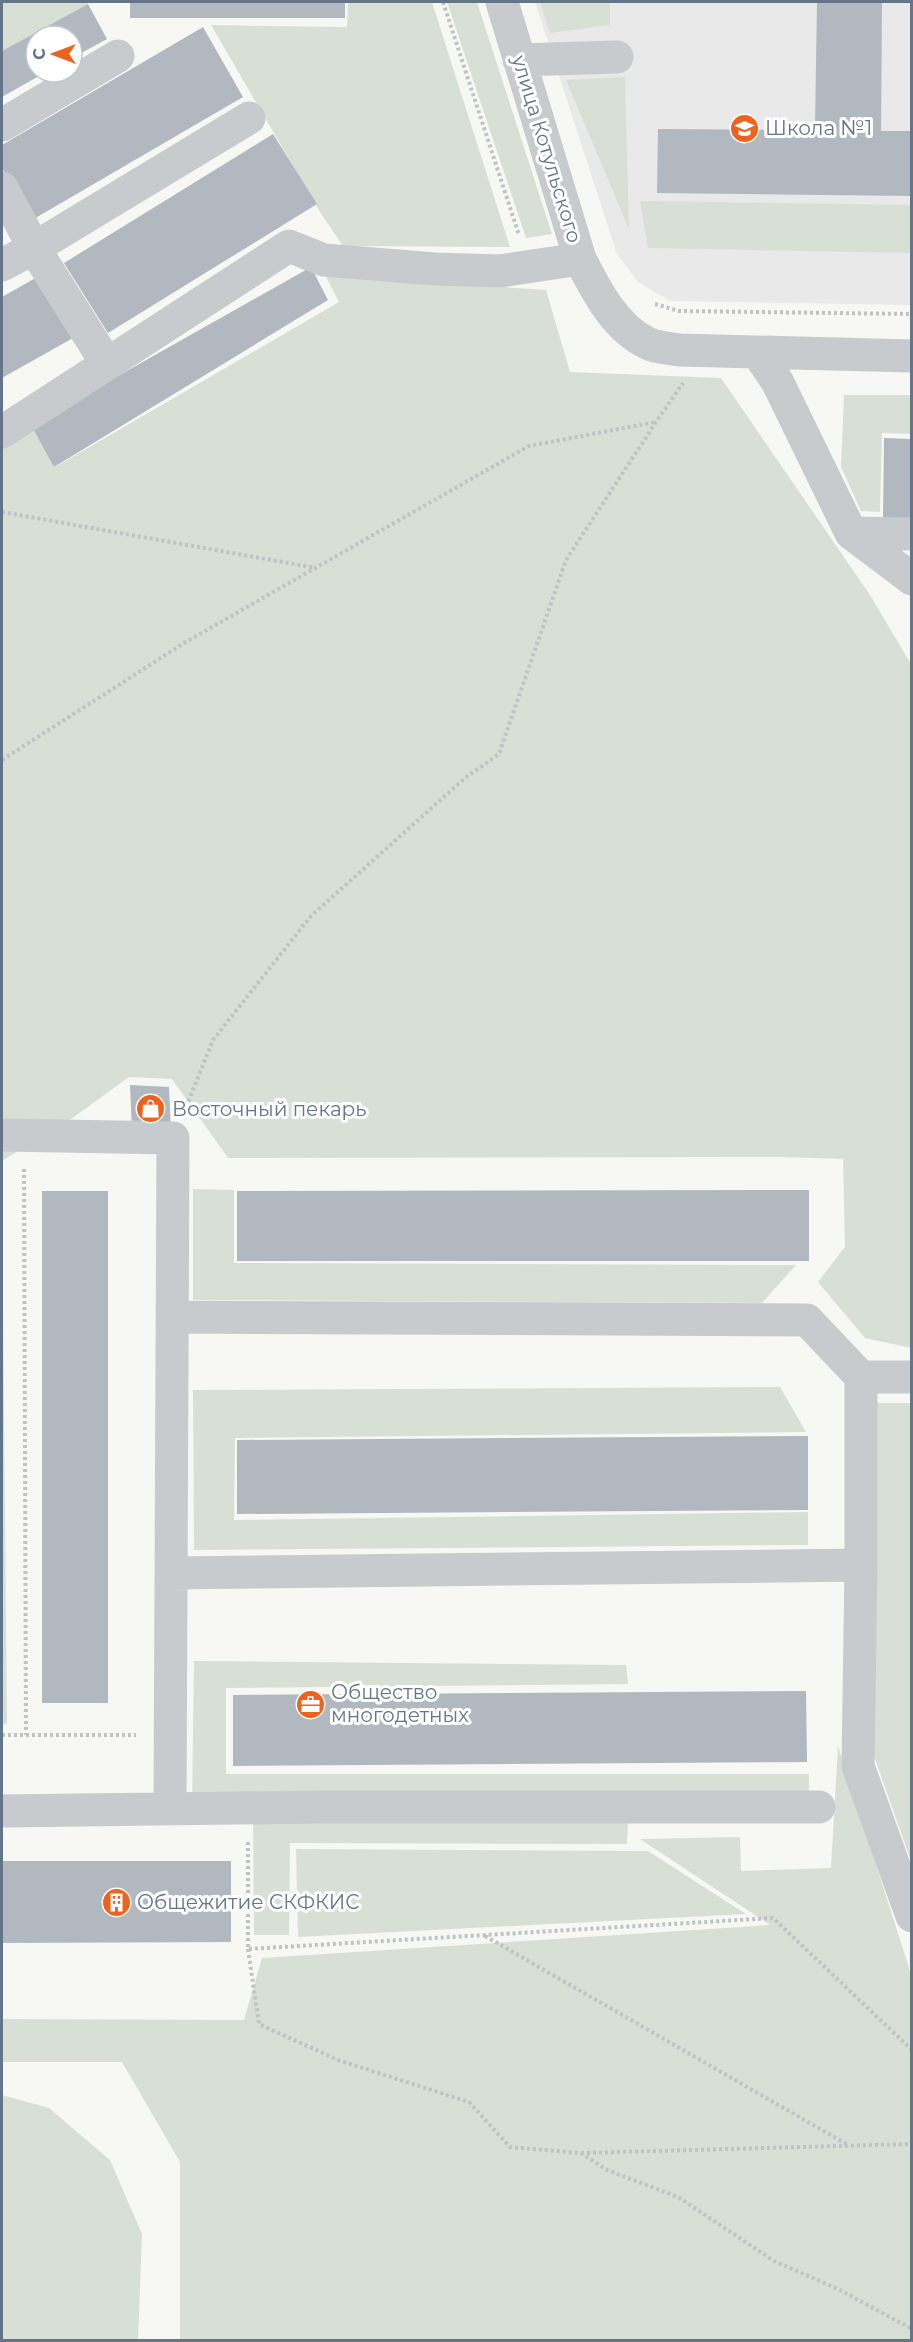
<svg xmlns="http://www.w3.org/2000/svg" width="913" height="2342" font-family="Montserrat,sans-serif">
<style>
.built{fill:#e8e9e8}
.green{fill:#d8e0d5}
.building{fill:#b1b8bf}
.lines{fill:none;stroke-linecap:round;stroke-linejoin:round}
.path{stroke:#c0c2c5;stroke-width:4;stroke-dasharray:3 3;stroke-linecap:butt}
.minor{stroke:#c7cbce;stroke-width:33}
.labels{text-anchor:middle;stroke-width:6;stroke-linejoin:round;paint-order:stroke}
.poi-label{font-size:20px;fill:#647588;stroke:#fff;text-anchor:start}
.street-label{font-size:20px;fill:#647588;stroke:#fff}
</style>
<rect width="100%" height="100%" fill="#f7f8f4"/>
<path class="built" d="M535,2H911V305L670,301L638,282L617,254Z"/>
<path class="green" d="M2,2H88V4L2,51Z
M348,2H432L510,247L343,246L320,212L211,25L347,27Z
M447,2H477L552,234L526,238Z
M540,2H610V25L550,33Z
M625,77L629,229L566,80Z
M640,201L911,205V253L648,248Z
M325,275L546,290L570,372L721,378L870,595L911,664V1348L865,1338L818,1282L845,1247L843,1159L782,1157L228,1158L172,1079L129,1077L74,1117L2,1161V441L31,425L55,467L339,302Z
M844,395H911V434L882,433L880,512L861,511L841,467Z
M193,1189L234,1190V1263L796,1265L762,1303L193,1300Z
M2,1196L7,1724H2Z
M780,1387L806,1432L235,1438L234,1520L808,1512V1545L194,1550L193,1390Z
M871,1403H911V1861L874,1756Z
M194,1661L626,1665L628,1684L226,1688V1774H809V1799L192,1802Z
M838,1746L911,1974V2340H180V2162L122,2062H2V2019L244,2020L262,1958L770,1925L640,1839L740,1837L741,1871L831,1868Z
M253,1816L628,1822L627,1844L290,1843L289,1935H254Z
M296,1849L648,1851L746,1914L298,1937Z
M2,2095L49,2108L110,2160L142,2234L138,2340H2Z"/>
<path class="building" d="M130,2H345V18H130Z
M817,2H882L881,131H912V196L657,193L658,129L815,130Z
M88,4L107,39L72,58V36H36V72H46L2,97V51Z
M203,27L243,97L32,220L2,168V145Z
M273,134L317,204L108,333L64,263Z
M311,267L328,300L54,467L31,425Z
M39,276L73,338L2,378V297Z
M884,438L912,439V518H883Z
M130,1085L169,1087L171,1133L132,1132Z
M809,1190V1261H237V1191Z
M42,1191H108V1703H42Z
M808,1436V1510L237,1514V1440Z
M806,1691L807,1762L233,1766V1695Z
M2,1861H231V1942L2,1943Z"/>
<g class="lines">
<path class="path" d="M443,2L519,235
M655,304L679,311L912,314
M2,512L316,568
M2,760L184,643L529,446L656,422
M186,1107L213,1040L311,916L465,778L499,754L566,560L656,422L683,383
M24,1169L26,1735
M2,1735H136
M248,1842V1949L773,1918L912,2050
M485,1936L848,2145
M248,1949L259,2024L338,2060L469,2102L510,2147L581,2153L607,2170L678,2197L774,2261L838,2289L912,2329
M581,2153L912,2144"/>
<path class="minor" d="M502,2L580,259C596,290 614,327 647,343C656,348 670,348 680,350L912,356
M519,60L617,57
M2,125L118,56
M2,188L34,248L107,364
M2,265L34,248L249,118
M758,353L778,383L851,533L912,534
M2,432L289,246L324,260L435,269L500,271L580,259
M851,533L912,579
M3,1135L173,1138L170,1808
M173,1317L807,1320L861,1377V1565
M861,1377H912
M172,1573L861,1565L858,1766L912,1916
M2,1811L325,1807H819"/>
</g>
<defs>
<symbol id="school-disc" viewBox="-11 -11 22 22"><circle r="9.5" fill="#f0611c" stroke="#fff"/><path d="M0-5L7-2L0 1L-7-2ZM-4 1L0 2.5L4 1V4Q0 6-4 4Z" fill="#fff"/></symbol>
<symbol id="shop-disc" viewBox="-11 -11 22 22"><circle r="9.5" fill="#f0611c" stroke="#fff"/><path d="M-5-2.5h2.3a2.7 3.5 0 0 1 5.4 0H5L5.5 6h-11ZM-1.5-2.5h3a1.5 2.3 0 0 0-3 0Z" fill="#fff"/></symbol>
<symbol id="office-disc" viewBox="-11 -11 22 22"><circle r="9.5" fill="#f0611c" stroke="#fff"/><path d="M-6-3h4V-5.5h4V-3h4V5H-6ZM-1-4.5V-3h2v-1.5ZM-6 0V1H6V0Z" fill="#fff"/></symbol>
<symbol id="building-disc" viewBox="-11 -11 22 22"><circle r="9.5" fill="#f0611c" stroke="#fff"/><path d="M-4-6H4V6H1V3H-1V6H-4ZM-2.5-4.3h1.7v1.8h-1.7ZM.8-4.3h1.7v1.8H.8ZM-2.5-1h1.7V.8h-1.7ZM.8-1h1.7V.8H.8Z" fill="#fff"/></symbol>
</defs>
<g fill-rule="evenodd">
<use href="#school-disc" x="728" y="112" width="33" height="33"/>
<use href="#shop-disc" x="134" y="1092" width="33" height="33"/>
<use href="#office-disc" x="294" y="1688" width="33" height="33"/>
<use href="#building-disc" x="100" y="1886" width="33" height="33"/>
</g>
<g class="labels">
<g class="poi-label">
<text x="765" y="135">Школа №1</text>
<text x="172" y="1116">Восточный пекарь</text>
<text x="331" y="1699">Общество<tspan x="331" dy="23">многодетных</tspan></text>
<text x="137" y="1909">Общежитие СКФКИС</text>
</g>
<g class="street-label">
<text transform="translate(547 149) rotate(73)" y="7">улица Котульского</text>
</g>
</g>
<rect width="913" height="2342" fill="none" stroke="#647588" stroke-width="6"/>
<g transform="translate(54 54) rotate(270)"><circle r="28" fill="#ffffff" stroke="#c1c8cf" stroke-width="1.5"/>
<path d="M0-4.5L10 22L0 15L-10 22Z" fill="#f0611c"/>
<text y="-9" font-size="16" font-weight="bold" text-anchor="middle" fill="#647588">С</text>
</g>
</svg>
